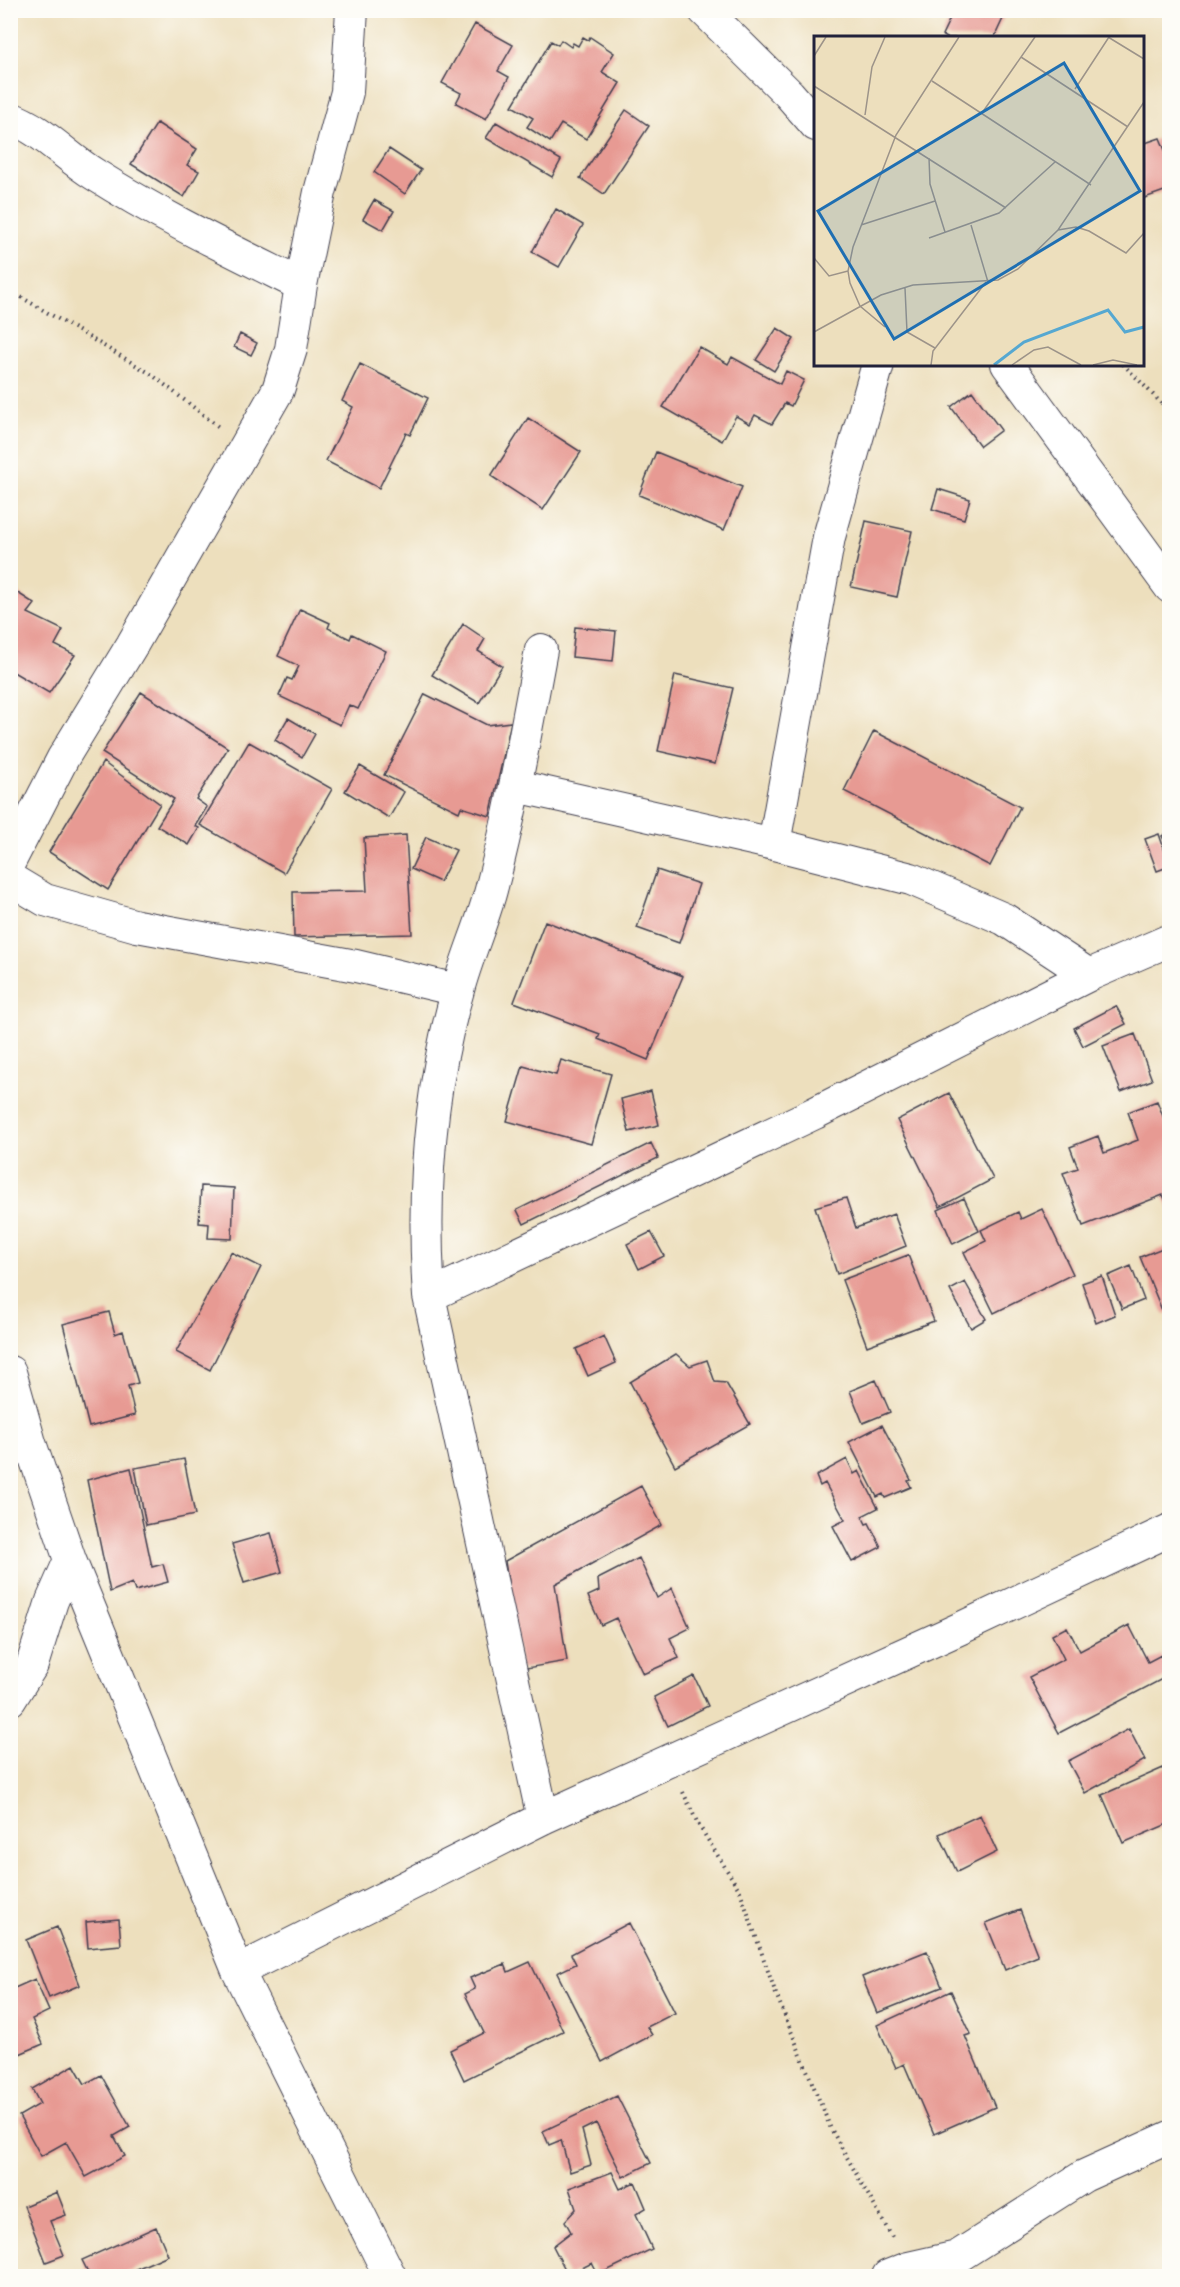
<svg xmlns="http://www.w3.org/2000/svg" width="1180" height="2287" font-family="Delius,sans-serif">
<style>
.building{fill:#e79a93}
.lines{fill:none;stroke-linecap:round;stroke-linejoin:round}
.street-casing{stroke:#403e4e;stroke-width:34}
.path{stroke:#403e4e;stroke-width:4;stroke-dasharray:1.5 4.5;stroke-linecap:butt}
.street{stroke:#fff;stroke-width:32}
.inset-river{fill:none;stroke:#56a8d1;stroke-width:3}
.inset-road{fill:none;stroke:#9c9389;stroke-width:1.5}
.view{fill:#1f6fb2;fill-opacity:0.15;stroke:#1f6fb2;stroke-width:3}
.inset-edge{fill:none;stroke:#22223b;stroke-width:3}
</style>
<rect width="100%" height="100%" fill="#fdfcf7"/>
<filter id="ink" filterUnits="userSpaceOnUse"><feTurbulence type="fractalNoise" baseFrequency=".0167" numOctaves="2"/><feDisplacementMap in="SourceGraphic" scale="12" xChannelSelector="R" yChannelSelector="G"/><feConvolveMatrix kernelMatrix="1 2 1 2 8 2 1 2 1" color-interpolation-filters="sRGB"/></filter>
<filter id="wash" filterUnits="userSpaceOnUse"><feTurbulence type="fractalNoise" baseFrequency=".008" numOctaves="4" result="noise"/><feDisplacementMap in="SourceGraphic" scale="24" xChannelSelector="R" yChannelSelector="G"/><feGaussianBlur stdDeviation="1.35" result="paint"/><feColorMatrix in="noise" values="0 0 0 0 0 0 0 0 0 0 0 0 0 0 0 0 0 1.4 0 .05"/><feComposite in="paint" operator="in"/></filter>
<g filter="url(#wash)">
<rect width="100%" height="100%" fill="#eddfbd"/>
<g id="blocks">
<path class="building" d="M954,10H1007L994,38H947L942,35Z
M475,24L513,45L498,71L509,77L486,119L456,103L461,93L442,83Z
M583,37L588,40L590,37L614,53L602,72L620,83L586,139L561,124L550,142L527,127L533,118L512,106L551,41L558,45L561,40L571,47L573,43L578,46Z
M626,110L649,126L604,194L580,178Z
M496,122L561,160L552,177L486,138Z
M157,123L197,149L187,165L199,171L184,197L131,164Z
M1160,138L1170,162V189L1142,199V144Z
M389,149L421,170L405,194L374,172Z
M374,200L394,211L383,230L363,219Z
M556,209L583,225L559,267L532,252Z
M777,328L794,339L774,371L756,360Z
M240,334L257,343L251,355L234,347Z
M699,347L728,364L732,357L780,384L786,371L804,380L791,406L785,403L772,424L755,415L750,424L736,416L722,441L663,407Z
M360,364L428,398L410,435L406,433L379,488L326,461L353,407L342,401Z
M972,391L1001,430L980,446L951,407Z
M528,418L581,452L543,510L491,476Z
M656,452L742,487L724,530L639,495Z
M938,489L970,499L964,519L932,509Z
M866,521L912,531L897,597L851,587Z
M10,588L35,604L28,613L63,630L55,645L75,655L49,693L10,670Z
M300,609L330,623L328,628L350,639L352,634L386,651L358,709L349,705L340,725L279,696L287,678L292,680L299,666L278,656Z
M463,624L485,639L478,651L502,666L479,703L432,675Z
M575,627L616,631L613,661L572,657Z
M675,675L733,688L715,764L658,751Z
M141,692L228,748L196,799L207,807L195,826L199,828L189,845L157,826L174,799L102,753Z
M425,694L487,725L511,722L490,816L461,807L459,812L384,775Z
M288,718L315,734L302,757L275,740Z
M874,731L1020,807L990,866L844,791Z
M249,742L332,789L284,873L200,825Z
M103,762L160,804L108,890L49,852Z
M360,766L404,792L389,818L345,791Z
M1170,831V850L1162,836Z
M1159,834L1170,866L1157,871L1145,839Z
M406,835L412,934L294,937L293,892L367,891L364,838Z
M426,837L456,850L440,882L411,869Z
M657,870L699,884L679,943L637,928Z
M545,921L683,976L648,1060L598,1039L600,1034L514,1002Z
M1116,1006L1126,1024L1083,1046L1074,1028Z
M1135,1034L1152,1080L1121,1092L1103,1046Z
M561,1060L611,1074L591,1144L507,1121L523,1066L556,1075Z
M651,1091L659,1125L629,1132L621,1099Z
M949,1093L993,1179L940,1207L897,1120Z
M1157,1101L1170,1134V1210L1163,1195L1083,1226L1063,1173L1078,1168L1070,1147L1098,1136L1104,1153L1138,1140L1128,1112Z
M651,1143L658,1158L524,1224L517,1210Z
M201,1186L234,1188L232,1239L208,1238L209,1224L199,1223Z
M846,1198L856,1228L894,1214L906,1246L837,1274L815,1207Z
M964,1198L979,1231L953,1244L938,1210Z
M1042,1209L1073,1274L994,1313L964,1252L986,1241L981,1230L1018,1212L1021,1219Z
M651,1232L664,1256L639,1269L627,1244Z
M1170,1245V1313L1164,1315L1140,1257Z
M231,1252L261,1267L210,1370L176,1352Z
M908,1255L934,1321L867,1346L842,1280Z
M1131,1266L1144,1300L1122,1309L1108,1276Z
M1102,1276L1115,1315L1096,1323L1082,1283Z
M965,1282L986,1319L971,1328L950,1290Z
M109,1312L115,1334L123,1331L138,1383L128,1386L135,1415L89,1427L63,1324Z
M604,1336L616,1363L588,1376L576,1349Z
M676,1354L690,1366L707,1360L715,1382L726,1383L750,1424L675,1466L630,1382Z
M876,1380L890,1412L863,1423L850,1391Z
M882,1425L911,1480L908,1481L911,1487L885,1498L883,1494L877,1497L849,1442Z
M184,1459L195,1515L146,1525L135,1468Z
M847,1459L854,1474L859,1471L878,1508L862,1516L866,1524L869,1523L881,1547L852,1562L833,1526L845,1520L825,1483L820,1486L816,1476Z
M131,1468L152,1567L163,1564L168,1582L135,1591L132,1583L110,1592L87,1480Z
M641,1486L662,1525L555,1584L567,1661L521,1669L505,1561Z
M271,1533L282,1572L244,1583L232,1544Z
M639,1558L657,1598L672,1588L690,1628L670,1638L679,1658L643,1674L616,1618L601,1625L588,1596L599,1591L598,1579Z
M1129,1625L1148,1662L1161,1655L1170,1675L1059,1733L1029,1677L1064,1659L1052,1635L1067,1627L1080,1651Z
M694,1676L708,1706L668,1726L654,1697Z
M1129,1729L1145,1760L1085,1793L1068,1761Z
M1170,1765V1823L1123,1843L1102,1795Z
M980,1815L997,1852L957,1872L939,1834Z
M1020,1910L1038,1956L1005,1970L986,1923Z
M119,1919L121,1945L88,1948L86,1922Z
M629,1923L675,2013L647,2027L652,2035L602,2062L557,1973L576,1964L571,1954Z
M57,1927L80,1985L49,1998L26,1940Z
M927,1951L942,1987L877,2013L862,1977Z
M530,1962L563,2031L464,2080L450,2050L484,2033L465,1994L475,1989L470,1978L505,1964L508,1972Z
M35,1979L49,2011L32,2019L43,2044L10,2058V1990Z
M951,1991L971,2034L965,2036L995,2107L934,2134L904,2064L896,2068L877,2025Z
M74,2065L85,2084L101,2075L130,2127L114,2136L125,2156L86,2177L66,2142L41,2156L19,2116L40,2104L32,2089Z
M617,2096L651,2163L623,2177L596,2123L582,2130L591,2165L570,2172L561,2140L549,2145L543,2131Z
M612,2172L620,2189L635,2182L646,2208L636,2214L652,2249L598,2275L592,2263L568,2275L553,2246L571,2232L565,2221L576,2209L569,2188Z
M57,2192L66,2215L50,2221L64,2255L46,2262L24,2206Z
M156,2227L168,2255L120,2276H90L82,2260Z"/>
</g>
</g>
<g filter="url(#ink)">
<use href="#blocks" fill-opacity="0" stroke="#403e4e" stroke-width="1.5"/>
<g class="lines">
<defs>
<path id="street" d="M704,10L789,94L816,125
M10,118C42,129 66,157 94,174C160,216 231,250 301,285
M1007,364L1170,587
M541,650C526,730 512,811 491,890C482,924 467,956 458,990C429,1089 422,1194 429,1296L543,1818
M516,786L774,844L911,879L1004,919L1089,975
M774,844L829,537L878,364
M10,861L63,758L132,645L278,390L291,349L301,285L320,192L347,92L352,10
M10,879L45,900L137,926L356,966L457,990
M429,1296L815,1113L1089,975L1170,940
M10,1372L30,1443L70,1560L238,1971L390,2276
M10,1700L32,1665L52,1601L70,1560
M238,1971L543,1818L959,1629L1170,1530
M888,2276L908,2268L957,2257L1084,2176L1170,2137"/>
</defs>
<use href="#street" class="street-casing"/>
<path class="path" d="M11,291L151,374L220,428
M1123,364L1170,412
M683,1792L698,1824L740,1891L776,1994L831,2129L892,2237"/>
<use href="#street" class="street"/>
</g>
</g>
<g transform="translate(814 36)">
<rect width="330" height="330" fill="#eddfbd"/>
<path class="inset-river" d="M180,329L210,306L294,274L311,296L330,291"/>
<path class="inset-road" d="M294,1L330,23M0,20L12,1M207,21L314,91M118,45L277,149M0,50L192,172M261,53L295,1M168,77L221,1M51,79L58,31L71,1M115,122L116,148L131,196M47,189L121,165M157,189L174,246M244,194L262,191L275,195L312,217L330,197M115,202L185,177L241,126M0,222L15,240L34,235M91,252L93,296L121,312M71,291L46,270L36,247L34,235L39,211L82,99L145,1M0,296L67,259L99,249L184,244L204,233L244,194L330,66M117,329L119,315L172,246M198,329L220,314L234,311L267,329M279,329L299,324L323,329"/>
<path class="view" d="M250,27L326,155L80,303L4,175Z"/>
<rect width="330" height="330" class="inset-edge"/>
</g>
<rect width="1180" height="2287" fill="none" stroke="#fdfcf7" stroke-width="36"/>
</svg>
